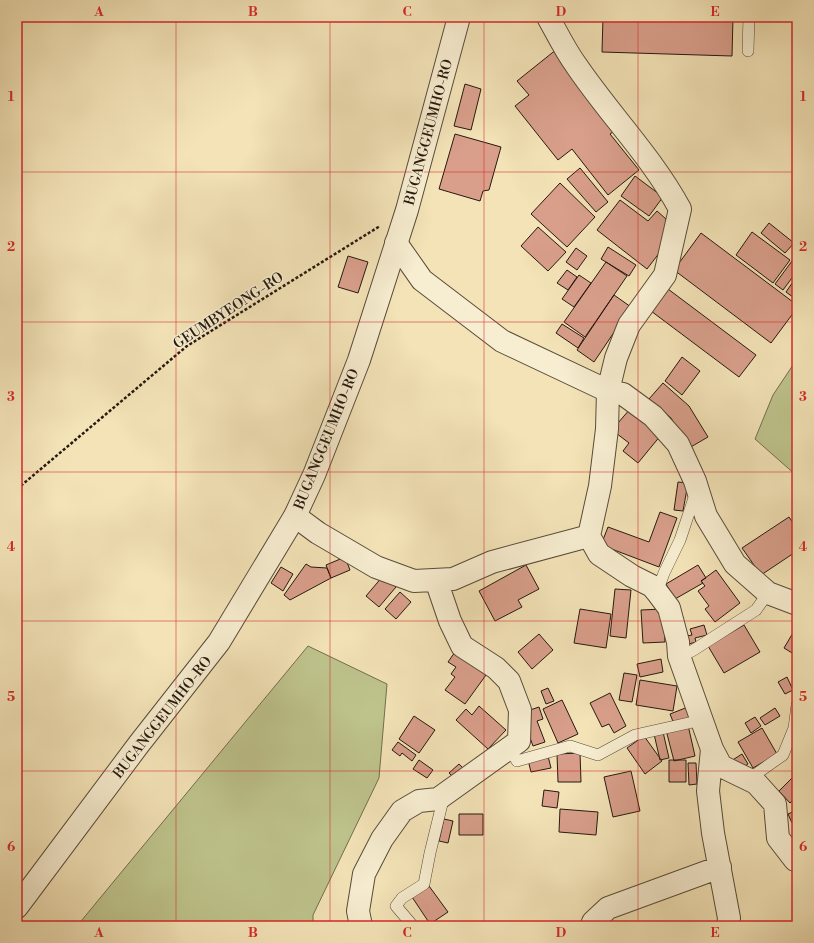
<svg xmlns="http://www.w3.org/2000/svg" width="814" height="943" font-family="'Libre Bodoni',serif">
<style>
.green{fill:#bec38c;stroke:#726e4e}
.building{fill:#d99f8b;stroke:#25190f}
.lines{fill:none;stroke-linecap:round;stroke-linejoin:round}
.service-casing{stroke:#584c39;stroke-width:12}
.minor-casing{stroke:#584c39;stroke-width:24}
.tertiary-casing{stroke:#584c39;stroke-width:24}
.path{stroke:#25190f;stroke-width:2.5;stroke-dasharray:3 2;stroke-linecap:butt}
.service{stroke:#f7edd0;stroke-width:11}
.minor{stroke:#f7edd0;stroke-width:22}
.tertiary{stroke:#f7edd0;stroke-width:22}
.grid{fill:none;stroke:#d62828;stroke-width:1;stroke-opacity:0.55}
.labels{text-anchor:middle;stroke-width:3;stroke-linejoin:round;paint-order:stroke}
.street-label{font-size:14px;fill:#25190f;stroke:#f7edd0}
.neatline{fill:none;stroke:#d62828;stroke-width:1.5}
.grid-label{font-size:13px;text-anchor:middle;font-weight:bold;fill:#d62828}
</style>
<rect width="100%" height="100%" fill="#f3e3b7"/>
<filter id="stains"><feTurbulence type="fractalNoise" baseFrequency=".005" numOctaves="4"/><feColorMatrix values="0 0 0 0 .2 0 0 0 0 .09 0 0 0 0 .02 0 0 0 .5 -.17"/></filter>
<radialGradient id="worn" r=".72"><stop offset=".6" stop-color="#630" stop-opacity="0"/><stop offset="1" stop-color="#630" stop-opacity=".3"/></radialGradient>
<path class="green" d="M797,359V476L755,439L773,395Z
M308,646L387,684L379,778L313,915V926H77Z"/>
<path class="building" d="M603,17H733L732,56L602,52Z
M557,49L619,128L610,134L639,170L608,195L572,149L558,160L515,106L529,95L517,81Z
M465,84L481,89L471,130L454,126Z
M455,134L501,147L489,190L483,191L480,201L439,189Z
M580,168L608,202L596,212L567,179Z
M635,176L663,197L649,216L621,196Z
M560,183L595,217L567,247L531,214Z
M620,200L648,221L657,211L666,219L663,248L647,269L597,230Z
M769,223L794,243L785,253L761,233Z
M538,227L566,252L548,271L521,246Z
M752,232L790,260L773,283L736,255Z
M701,233L797,305V308L771,343L674,270Z
M608,247L636,265L629,276L601,259Z
M576,248L587,256L577,270L566,262Z
M348,256L368,262L358,293L338,287Z
M792,261L797,266V271L783,290L775,284Z
M606,262L627,276L585,337L564,322Z
M567,270L577,277L568,290L557,283Z
M579,275L591,283L574,307L562,299Z
M797,276V300L786,292Z
M668,289L756,355L739,377L651,311Z
M614,295L631,307L594,362L577,350Z
M562,324L584,338L578,348L556,333Z
M682,357L700,371L682,395L665,381Z
M663,383L689,406L708,437L689,448L671,418L649,399Z
M630,409L661,435L638,463L623,451L629,443L612,430Z
M678,482L688,483L683,511L674,510Z
M660,512L677,518L659,567L601,545L608,527L649,542Z
M789,517L797,529V551L761,575L742,548Z
M345,557L350,570L331,578L326,565Z
M306,564L311,567L327,568L331,578L290,600L284,595Z
M526,565L539,589L518,600L522,607L495,621L479,591Z
M698,565L706,578L701,581L703,583L675,599L666,584Z
M281,567L293,574L283,591L271,583Z
M716,570L740,603L715,622L705,609L709,606L698,591L705,586L701,581Z
M383,576L396,587L379,607L366,596Z
M615,589L631,590L626,638L610,636Z
M400,592L411,602L396,619L385,609Z
M580,609L611,614L606,648L574,643Z
M663,609L665,642L643,643L641,610Z
M704,625L707,635L695,638L696,642L689,644L686,636L692,635L690,629Z
M744,625L760,652L724,673L708,646Z
M797,626V656L784,648Z
M539,634L553,650L532,669L518,652Z
M455,652L486,675L465,704L445,690L455,677L451,674L456,667L448,662Z
M661,659L663,672L640,677L637,664Z
M624,673L637,675L632,702L619,700Z
M787,677L793,690L785,694L778,682Z
M640,680L677,686L673,711L636,705Z
M548,688L554,701L546,704L541,691Z
M610,693L626,726L614,733L609,724L602,727L590,703Z
M562,700L578,734L558,743L543,709Z
M479,706L506,730L488,749L456,720L466,709L472,715Z
M539,707L543,719L537,721L545,742L533,746L521,713Z
M688,707L692,717L674,724L670,714Z
M775,708L780,716L765,725L760,718Z
M414,716L435,730L419,753L399,739Z
M755,717L761,726L751,733L745,723Z
M688,725L695,756L674,761L666,730Z
M762,728L777,754L753,768L738,742Z
M663,732L669,758L660,760L654,734Z
M644,736L662,761L645,774L627,748Z
M398,742L416,755L412,761L402,753L400,756L392,750Z
M580,753L581,782H558L557,754Z
M742,754L748,764L737,771L731,761Z
M548,756L551,768L531,772L528,760Z
M419,760L433,770L427,778L413,769Z
M669,760H686V782H669Z
M688,763H696L697,784L689,785Z
M459,764L467,772L457,781L449,773Z
M631,771L640,811L613,817L604,777Z
M797,773V796L790,803L779,791Z
M544,790L559,792L557,808L542,806Z
M560,809L598,812L596,835L559,832Z
M797,810V820L792,823L788,814Z
M459,814H483V835H459Z
M444,819L453,821L448,843L439,841Z
M429,886L448,912L430,924L412,897Z"/>
<g class="lines">
<defs>
<path id="service" d="M748,51L749,17
M657,592L664,573L680,540L696,492
M679,656L692,651L756,610L768,593
M509,748L517,761L570,746L598,755L635,735L702,720
M749,779L783,755L794,728L797,705
M413,926L396,906L402,898L424,884L430,853L442,804L438,799"/>
<path id="minor" d="M396,243L422,280L502,341L608,391L623,394L653,416L678,444L695,481L706,516L735,564L768,593L797,604
M295,516L318,533L376,567L414,581L453,579L492,562L589,536L600,486L607,429L608,391L616,358L629,325L665,275L680,209C652,157 609,114 576,65C565,50 557,33 548,17
M589,536L599,554L632,576L652,586L657,592L669,608L678,642L679,656L712,749L708,791L713,833L729,918L728,926
M712,749L721,766L756,783L775,804L778,838L795,860H797
M361,926L358,911L364,874L382,839L402,811L419,801L438,799L519,741L520,710L509,681L496,668L462,646L450,621L436,580
M592,926L593,922L608,908L720,867"/>
<path id="tertiary" d="M17,907L139,744L219,642L295,516L314,475L359,360L407,210L459,17"/>
</defs>
<use href="#service" class="service-casing"/>
<use href="#minor" class="minor-casing"/>
<use href="#tertiary" class="tertiary-casing"/>
<path class="path" d="M17,489L187,346L380,226"/>
<use href="#service" class="service"/>
<use href="#minor" class="minor"/>
<use href="#tertiary" class="tertiary"/>
</g>
<path class="grid" d="M176,17V926M330,17V926M484,17V926M638,17V926M17,172H797M17,322H797M17,472H797M17,621H797M17,771H797"/>
<g class="labels">
<g class="street-label">
<text transform="translate(428 132) rotate(-75)" y="5">BUGANGGEUMHO-RO</text>
<text transform="translate(228 310) rotate(-33)" y="5">GEUMBYEONG-RO</text>
<text transform="translate(326 439) rotate(-68)" y="5">BUGANGGEUMHO-RO</text>
<text transform="translate(162 717) rotate(-52)" y="5">BUGANGGEUMHO-RO</text>
</g>
</g>
<rect width="814" height="943" fill="none" stroke="#f3e3b7" stroke-width="44"/>
<rect x="22" y="22" width="770" height="899" class="neatline"/>
<g class="grid-label">
<text x="99" y="16">A</text>
<text x="253" y="16">B</text>
<text x="407" y="16">C</text>
<text x="561" y="16">D</text>
<text x="715" y="16">E</text>
<text x="11" y="101">1</text>
<text x="803" y="101">1</text>
<text x="11" y="251">2</text>
<text x="803" y="251">2</text>
<text x="11" y="401">3</text>
<text x="803" y="401">3</text>
<text x="11" y="551">4</text>
<text x="803" y="551">4</text>
<text x="11" y="701">5</text>
<text x="803" y="701">5</text>
<text x="11" y="851">6</text>
<text x="803" y="851">6</text>
<text x="99" y="937">A</text>
<text x="253" y="937">B</text>
<text x="407" y="937">C</text>
<text x="561" y="937">D</text>
<text x="715" y="937">E</text>
</g>
<rect width="100%" height="100%" filter="url(#stains)"/>
<rect width="100%" height="100%" fill="url(#worn)"/>
</svg>
